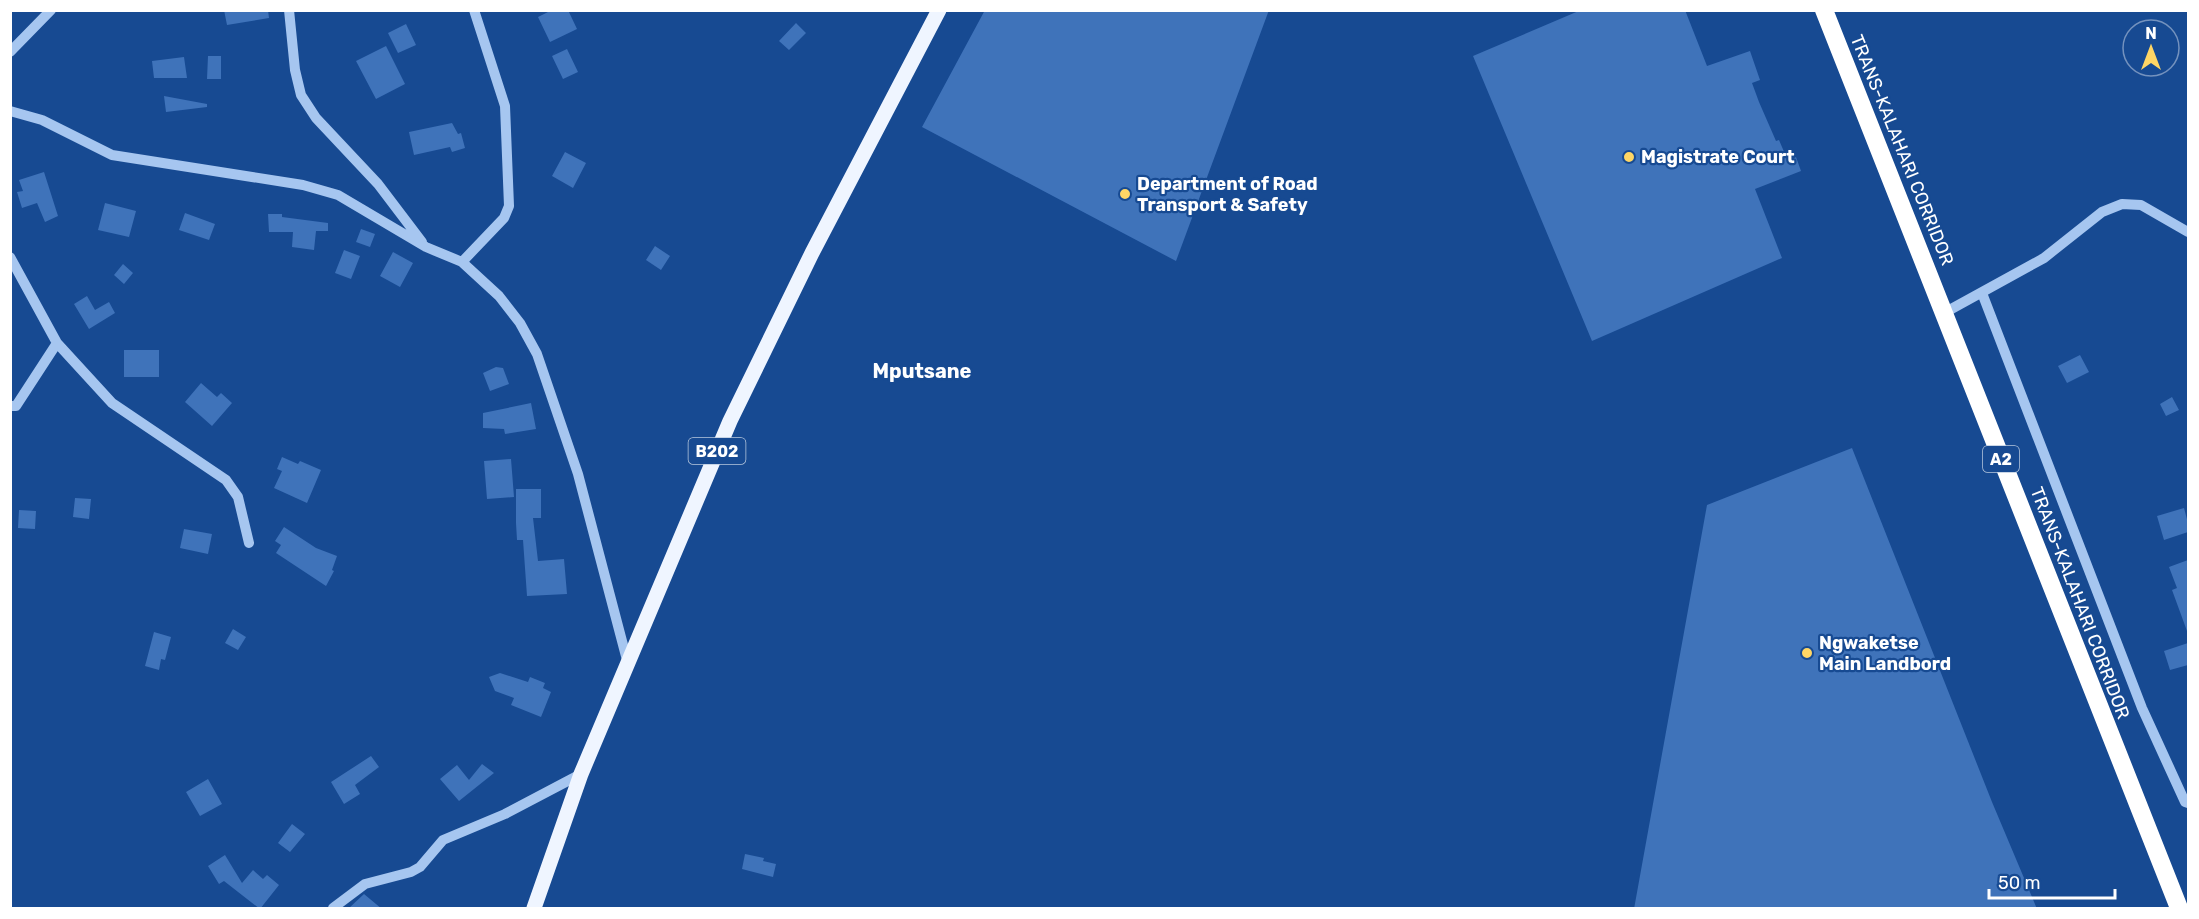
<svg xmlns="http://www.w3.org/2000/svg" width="2199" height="919" font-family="Rubik,sans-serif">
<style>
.building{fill:#3f73ba}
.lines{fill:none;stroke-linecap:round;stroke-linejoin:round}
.minor{stroke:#a6c6f0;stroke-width:10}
.major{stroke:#eff5ff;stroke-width:15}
.highway{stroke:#fff;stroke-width:18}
.poi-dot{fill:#ffd665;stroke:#174a92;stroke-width:2}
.labels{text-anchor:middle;stroke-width:4.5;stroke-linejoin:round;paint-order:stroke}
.shield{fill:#174a92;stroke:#b9c9de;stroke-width:1.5}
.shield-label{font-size:16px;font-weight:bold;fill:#fff}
.street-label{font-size:18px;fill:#fff;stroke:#174a92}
.poi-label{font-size:18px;font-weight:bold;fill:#fff;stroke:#174a92;text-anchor:start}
.neighbourhood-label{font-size:20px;font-weight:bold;fill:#fff;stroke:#174a92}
</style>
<rect width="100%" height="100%" fill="#174a92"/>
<path class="building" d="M224,10H268L269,18L227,25Z
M552,10H568L577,29L550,42L538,17Z
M985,10H1269L1176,261L922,127Z
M1581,10H1685L1707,66L1750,51L1760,80L1752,83L1759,102L1776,141L1779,140L1788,161L1796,157L1801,171L1755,189L1782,258L1592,341L1473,56Z
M796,23L806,33L789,50L779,41Z
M406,24L416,45L398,53L388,33Z
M386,46L405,84L376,99L356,61Z
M567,49L578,72L563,79L552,56Z
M208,56H221V79H207Z
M184,57L187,78H154L152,61Z
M164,96L207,104V107L166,112Z
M452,123L458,134L461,133L465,148L452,152L450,147L414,155L409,132Z
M565,152L586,163L573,188L552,176Z
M44,172L58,216L45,222L37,203L22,208L17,192L23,191L19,180Z
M105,203L136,211L129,237L98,230Z
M185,213L215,224L209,240L179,230Z
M268,214H282V217L328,223V231H316L314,250L292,247L293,232H269Z
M361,229L375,234L370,247L356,242Z
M655,246L670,256L661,270L646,260Z
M344,250L360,256L351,279L335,273Z
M393,252L413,263L400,287L380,276Z
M123,264L133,273L124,284L114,275Z
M87,296L95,310L109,302L115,313L89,329L74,304Z
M124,350H159V377H124Z
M2080,355L2089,372L2067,383L2058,366Z
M496,367L503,368L509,384L490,391L483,373Z
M201,383L217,397L221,393L232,403L212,426L185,402Z
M2172,397L2179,410L2166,416L2160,404Z
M531,403L536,429L505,434L504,429L483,428V413Z
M1852,448L1992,802L2037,909H1634L1707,505Z
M282,457L298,464L300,461L321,470L307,503L274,488L282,471L277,469Z
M511,459L514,497L487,499L484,461Z
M516,489H541V518H533L538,561L564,559L567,594L527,596L523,540H517L516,523Z
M75,498L91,499L89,519L73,517Z
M2184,508L2188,523V532L2164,540L2157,516Z
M19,510L36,511L35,529L18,528Z
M284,527L316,548L337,556L332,570L334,571L326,586L276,553L281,545L275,541Z
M184,529L212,534L208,554L180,548Z
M2188,560V630L2187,631L2172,590L2177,588L2169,567Z
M233,629L246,637L238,650L225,643Z
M154,632L171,637L165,660L161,659L159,670L145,666Z
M2188,643V665L2170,670L2164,651Z
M500,673L528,682L530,677L545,683L543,688L551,692L541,717L511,705L514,698L495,691L489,677Z
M371,756L379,767L355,785L360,794L344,804L331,782Z
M482,764L494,773L459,801L440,779L457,765L469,780Z
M208,779L222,804L200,816L186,792Z
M292,824L305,834L290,852L278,843Z
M745,854L764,858L763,861L776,864L773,877L742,869Z
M225,855L242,883L253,870L263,879L267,875L279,885L260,909L224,881L219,884L208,866Z
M364,894L382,909H348Z"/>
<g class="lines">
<path class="minor" d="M289,10L295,70L301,95L316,118L378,184L422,242
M10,52L51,10
M10,111L42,120L112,155L303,185L338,195L426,247L462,262L499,296L520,323L537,354L578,474L627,660
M10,257L57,343L112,403L226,480L238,497L249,543
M462,262L504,218L509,206L505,106L474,10
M1982,293L2142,708L2185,802L2188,803
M1944,313L2044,258L2102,212L2122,204L2141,205L2188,232
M10,406H16L57,343
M333,908L365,884L411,872L420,867L443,840L505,814L581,774"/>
<path class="major" d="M534,908L581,774L730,421L812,253L939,10"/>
<path class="highway" d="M1824,10L2179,908"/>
</g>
<g class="poi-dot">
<circle cx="1629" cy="157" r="6"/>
<circle cx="1125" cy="194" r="6"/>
<circle cx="1807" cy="653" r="6"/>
</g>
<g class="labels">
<g class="shield">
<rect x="688.5" y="438" width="57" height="26" rx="4.5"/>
<rect x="1983" y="446" width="36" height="26" rx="4.5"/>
</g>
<g class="shield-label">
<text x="717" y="457">B202</text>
<text x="2001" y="465">A2</text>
</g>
<g class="street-label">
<text transform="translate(1902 150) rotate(68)" y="6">TRANS-KALAHARI CORRIDOR</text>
<text transform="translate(2080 603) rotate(69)" y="6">TRANS-KALAHARI CORRIDOR</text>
</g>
<g class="poi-label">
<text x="1641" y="163">Magistrate Court</text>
<text x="1137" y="190">Department of Road<tspan x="1137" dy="21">Transport &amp; Safety</tspan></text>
<text x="1819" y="649">Ngwaketse<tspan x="1819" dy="21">Main Landbord</tspan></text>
</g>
<g class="neighbourhood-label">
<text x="922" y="378">Mputsane</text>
</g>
</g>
<rect width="2199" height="919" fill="none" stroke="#ffffff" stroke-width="24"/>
<g transform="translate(2151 48)"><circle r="28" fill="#174a92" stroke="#7492be" stroke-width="1.5"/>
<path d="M0-4.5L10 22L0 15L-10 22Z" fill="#ffd665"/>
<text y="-9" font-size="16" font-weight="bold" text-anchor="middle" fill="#ffffff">N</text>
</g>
<path d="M1989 889v9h126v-9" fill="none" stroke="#ffffff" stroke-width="3"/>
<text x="1998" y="889" font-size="18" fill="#ffffff" stroke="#174a92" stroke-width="4.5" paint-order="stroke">50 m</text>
</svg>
